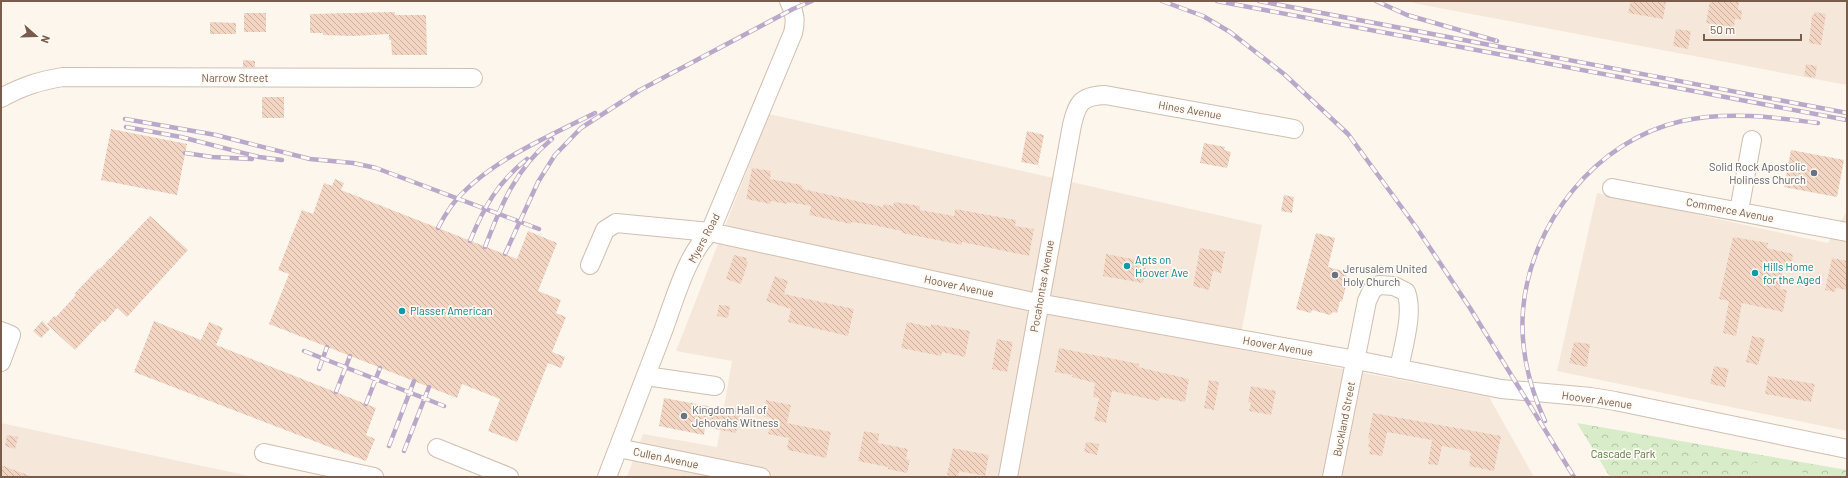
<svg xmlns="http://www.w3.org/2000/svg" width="1848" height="478" font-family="Barlow,sans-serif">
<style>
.residential{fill:#f5e8da}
.park{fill:url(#park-crowns)}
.pitch{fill:#d8ecc9}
.building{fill:url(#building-back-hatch)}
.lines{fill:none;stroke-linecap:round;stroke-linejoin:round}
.minor-casing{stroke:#d1beb0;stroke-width:20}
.minor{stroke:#fff;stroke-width:18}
.rail-casing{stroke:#b9a8c9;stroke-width:4.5}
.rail{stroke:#fffaf3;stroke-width:3;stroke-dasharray:9;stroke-linecap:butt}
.worship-dot{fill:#6b7280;stroke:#fffaf3;stroke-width:1.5}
.culture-dot{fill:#0f9aa8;stroke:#fffaf3;stroke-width:1.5}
.labels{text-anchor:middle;stroke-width:3.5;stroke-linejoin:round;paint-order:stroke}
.street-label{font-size:11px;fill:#7a5c4d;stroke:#fffaf3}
.worship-label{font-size:11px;fill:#5b616d;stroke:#fffaf3;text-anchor:start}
.culture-label{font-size:11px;fill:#0d838f;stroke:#fffaf3;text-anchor:start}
.park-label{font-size:11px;fill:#537a41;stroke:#fffaf3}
</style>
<defs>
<pattern id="park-crowns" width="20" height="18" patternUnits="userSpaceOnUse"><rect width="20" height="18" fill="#d8ecc9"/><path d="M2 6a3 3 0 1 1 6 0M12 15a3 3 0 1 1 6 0" fill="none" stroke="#b4c2a5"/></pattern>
<pattern id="building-back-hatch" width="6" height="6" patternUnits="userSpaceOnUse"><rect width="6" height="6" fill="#f3d5c3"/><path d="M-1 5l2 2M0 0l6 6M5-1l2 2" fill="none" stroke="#cab0a1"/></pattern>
</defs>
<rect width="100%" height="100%" fill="#fdf6ec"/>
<path class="residential" d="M1411,1H1847V85L1413,3Z
M769,114L1262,225L1238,349L1489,397L1534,477H627L643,434L717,447L732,361L676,351Z
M1597,193L1828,243L1847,211V431L1557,371Z
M1,423L254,477H1Z"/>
<path class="park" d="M1577,423L1847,470V477H1610Z"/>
<path class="pitch" d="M1753,462L1825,477H1747Z"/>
<path class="building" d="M1631,1L1666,2L1663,19L1628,13Z
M1710,1H1739L1738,10H1742L1741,20L1735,19L1734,27L1706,23Z
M395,12V15H426L427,55H392L391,40H389V34L354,36L323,35V33H310V14Z
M1814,12L1826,14L1821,45L1809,43L1812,15H1814Z
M244,13H266V32H244Z
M210,22L236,23V34H210Z
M1676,29L1691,31L1688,49L1673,46Z
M243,60L255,61V67H243Z
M1806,64L1817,66L1815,78L1804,76Z
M262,97H284V118H262Z
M111,129L187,144L177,195L101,180Z
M1027,131L1044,135L1038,165L1021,162Z
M1204,143L1225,147L1224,150L1231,152L1227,168L1200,163Z
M1791,150L1844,160L1837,197L1784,187Z
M752,168L771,171L770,179L802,185L803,189L883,207L884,204L893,206L894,202L920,206V210L954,216L955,209L1016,220L1015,226L1034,229L1029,256L962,242V245L902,233V231L873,225L851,222V224L809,215L811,206L788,202L787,204L771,201L770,204L746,199Z
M335,179L344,183L341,190L517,259L528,231L557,243L538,291L561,300L556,313L566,317L552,352L565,357L561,368L548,363L517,442L488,431L500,399L462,384L457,398L269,324L289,274L278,270L302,210L313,214L324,183L332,186Z
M1284,195L1294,197L1292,213L1281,211Z
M150,216L188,250L127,317L117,308L105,322L103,320L75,350L47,324L54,316L56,317L76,295L74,294L99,268L100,269Z
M1316,233L1335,238L1328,267L1347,272L1346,278H1348L1342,302L1340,301L1337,313L1333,312L1330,315L1312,310L1311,313L1296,309Z
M1733,237L1768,243L1767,248L1793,254L1792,259H1793L1791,269L1783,267L1780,289L1787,290L1783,312L1742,303L1736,336L1723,333L1729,301L1719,299Z
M1200,248L1225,252L1221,273L1213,271L1209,290L1193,286Z
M1106,254L1147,262L1143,283L1103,276Z
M734,255L747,258L746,261L748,262L741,284L726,279Z
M1832,258L1847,261V290L1836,288L1835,292L1825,290Z
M775,276L788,281L784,294L854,309L848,336L788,322L791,309L766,301Z
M719,305L730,306L728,318L717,316Z
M42,321L50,329L41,338L33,331Z
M154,321L201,340L209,322L223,328L216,345L376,408L366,435L375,439L366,461L134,372Z
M907,322L931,327V324L970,331L965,357L942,352L941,356L901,348Z
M1752,336L1765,339L1758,365L1746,362Z
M997,339L1013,342L1007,372L992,369Z
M1574,342L1590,344L1587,367L1569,363Z
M1059,348L1139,364L1138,367L1189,379L1185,402L1160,397L1159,401L1112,391L1106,423L1094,420L1099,398L1093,397L1095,383L1072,377L1073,375L1055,372Z
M1714,366L1729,369L1725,387L1710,384Z
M1768,376L1815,384L1811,402L1765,394Z
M1209,380L1219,382L1214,410L1204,408Z
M1251,386L1276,391L1271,415L1249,411L1251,403L1248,402Z
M664,398L724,409L725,406L741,409L736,433L705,427L704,435L659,426Z
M766,400L791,405L787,423L831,432L826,458L788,450V448H787L789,438L768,434L772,418L763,416Z
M1373,413L1501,436L1494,471L1469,466L1471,453H1469V451L1442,446L1438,465L1428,464L1432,440L1387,432L1382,456L1369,454L1371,448L1368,447L1370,439L1368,438Z
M864,431L879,434L878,443L908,449L906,459L910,460L907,473L888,469V467L858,461Z
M7,435L18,437L15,449L5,446Z
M1086,442L1099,444L1097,455L1084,452Z
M953,448L989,455L985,476L959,471L958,477L947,475Z
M1,465L30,476V477H1Z"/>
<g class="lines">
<defs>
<path id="minor" d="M1,98C23,86 39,81 63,77L473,78
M1612,188L1847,232
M1739,211L1752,140
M590,265L605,230L616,223L710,232L1038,303L1356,360L1501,389L1591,397L1615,401L1847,449
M1,331L11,335L1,362
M646,376L715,386
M437,448L509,477
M618,448L761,477
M264,453L374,477
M607,477C626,428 644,380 663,331C675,299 686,256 710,232L793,33C796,21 795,13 789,1
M1008,477L1072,125C1077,103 1081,96 1105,95L1294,129
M1332,477L1367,301L1372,290L1379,285L1394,286L1406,292C1414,312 1403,347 1399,369"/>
</defs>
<use href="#minor" class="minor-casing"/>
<use href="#minor" class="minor"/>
<defs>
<path id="rail" d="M1162,1L1203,16L1230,32L1284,74L1348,134L1416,227L1470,308L1574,477
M1217,1L1847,120
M1259,1L1847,113
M1376,1L1407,15L1497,41
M125,119L216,135L310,159L353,163L376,168L539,229
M126,127L181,137L259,157L282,160
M185,153L212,157L252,159
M438,228C442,220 447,212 452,205C486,162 548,137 595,113
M470,241C484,207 498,182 527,159
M485,247C501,205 516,168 552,139
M505,254L538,182L555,155L581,128L640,90L793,9L812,1
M304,351L444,406
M319,369L327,347
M336,392L350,356
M366,404L380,368
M1545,421C1529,386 1520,349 1523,310C1530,224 1596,140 1682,121C1727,111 1773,117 1818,123
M389,446L414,381
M404,451L429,387"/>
</defs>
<use href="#rail" class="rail-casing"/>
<use href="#rail" class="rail"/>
</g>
<g class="worship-dot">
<circle cx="1814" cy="173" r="4"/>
<circle cx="1335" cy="275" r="4"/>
<circle cx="684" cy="416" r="4"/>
</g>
<g class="culture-dot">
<circle cx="1127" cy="266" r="4"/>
<circle cx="1755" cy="273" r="4"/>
<circle cx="402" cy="311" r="4"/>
</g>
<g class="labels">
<g class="street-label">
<text x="235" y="82">Narrow Street</text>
<text transform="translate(1190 110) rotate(10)" y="4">Hines Avenue</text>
<text transform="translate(1730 210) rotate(11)" y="4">Commerce Avenue</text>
<text transform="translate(704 238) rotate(-62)" y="4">Myers Road</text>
<text transform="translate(959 286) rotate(12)" y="4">Hoover Avenue</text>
<text transform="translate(1042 286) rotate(-80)" y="4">Pocahontas Avenue</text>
<text transform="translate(1278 346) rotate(10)" y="4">Hoover Avenue</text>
<text transform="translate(1597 400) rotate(8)" y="4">Hoover Avenue</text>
<text transform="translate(1344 419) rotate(-79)" y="4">Buckland Street</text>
<text transform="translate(666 458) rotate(12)" y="4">Cullen Avenue</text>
</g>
<g class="worship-label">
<text x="1806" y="171" text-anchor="end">Solid Rock Apostolic<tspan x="1806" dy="13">Holiness Church</tspan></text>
<text x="1343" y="273">Jerusalem United<tspan x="1343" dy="13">Holy Church</tspan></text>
<text x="692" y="414">Kingdom Hall of<tspan x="692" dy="13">Jehovahs Witness</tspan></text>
</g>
<g class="culture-label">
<text x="1135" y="264">Apts on<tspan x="1135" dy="13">Hoover Ave</tspan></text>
<text x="1763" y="271">Hills Home<tspan x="1763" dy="13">for the Aged</tspan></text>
<text x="410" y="315">Plasser American</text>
</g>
<g class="park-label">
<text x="1623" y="458">Cascade Park</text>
</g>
</g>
<rect width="1848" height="478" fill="none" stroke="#7a5c4d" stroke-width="4"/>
<g transform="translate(36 36) rotate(110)" stroke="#fffaf3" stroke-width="3" paint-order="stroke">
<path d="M0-3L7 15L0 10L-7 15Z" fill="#7a5c4d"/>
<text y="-6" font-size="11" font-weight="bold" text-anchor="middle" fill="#7a5c4d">N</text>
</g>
<path d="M1704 34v6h97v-6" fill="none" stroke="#7a5c4d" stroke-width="2"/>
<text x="1710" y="34" font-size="12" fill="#7a5c4d" stroke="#fffaf3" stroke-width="3" paint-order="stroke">50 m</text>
</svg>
